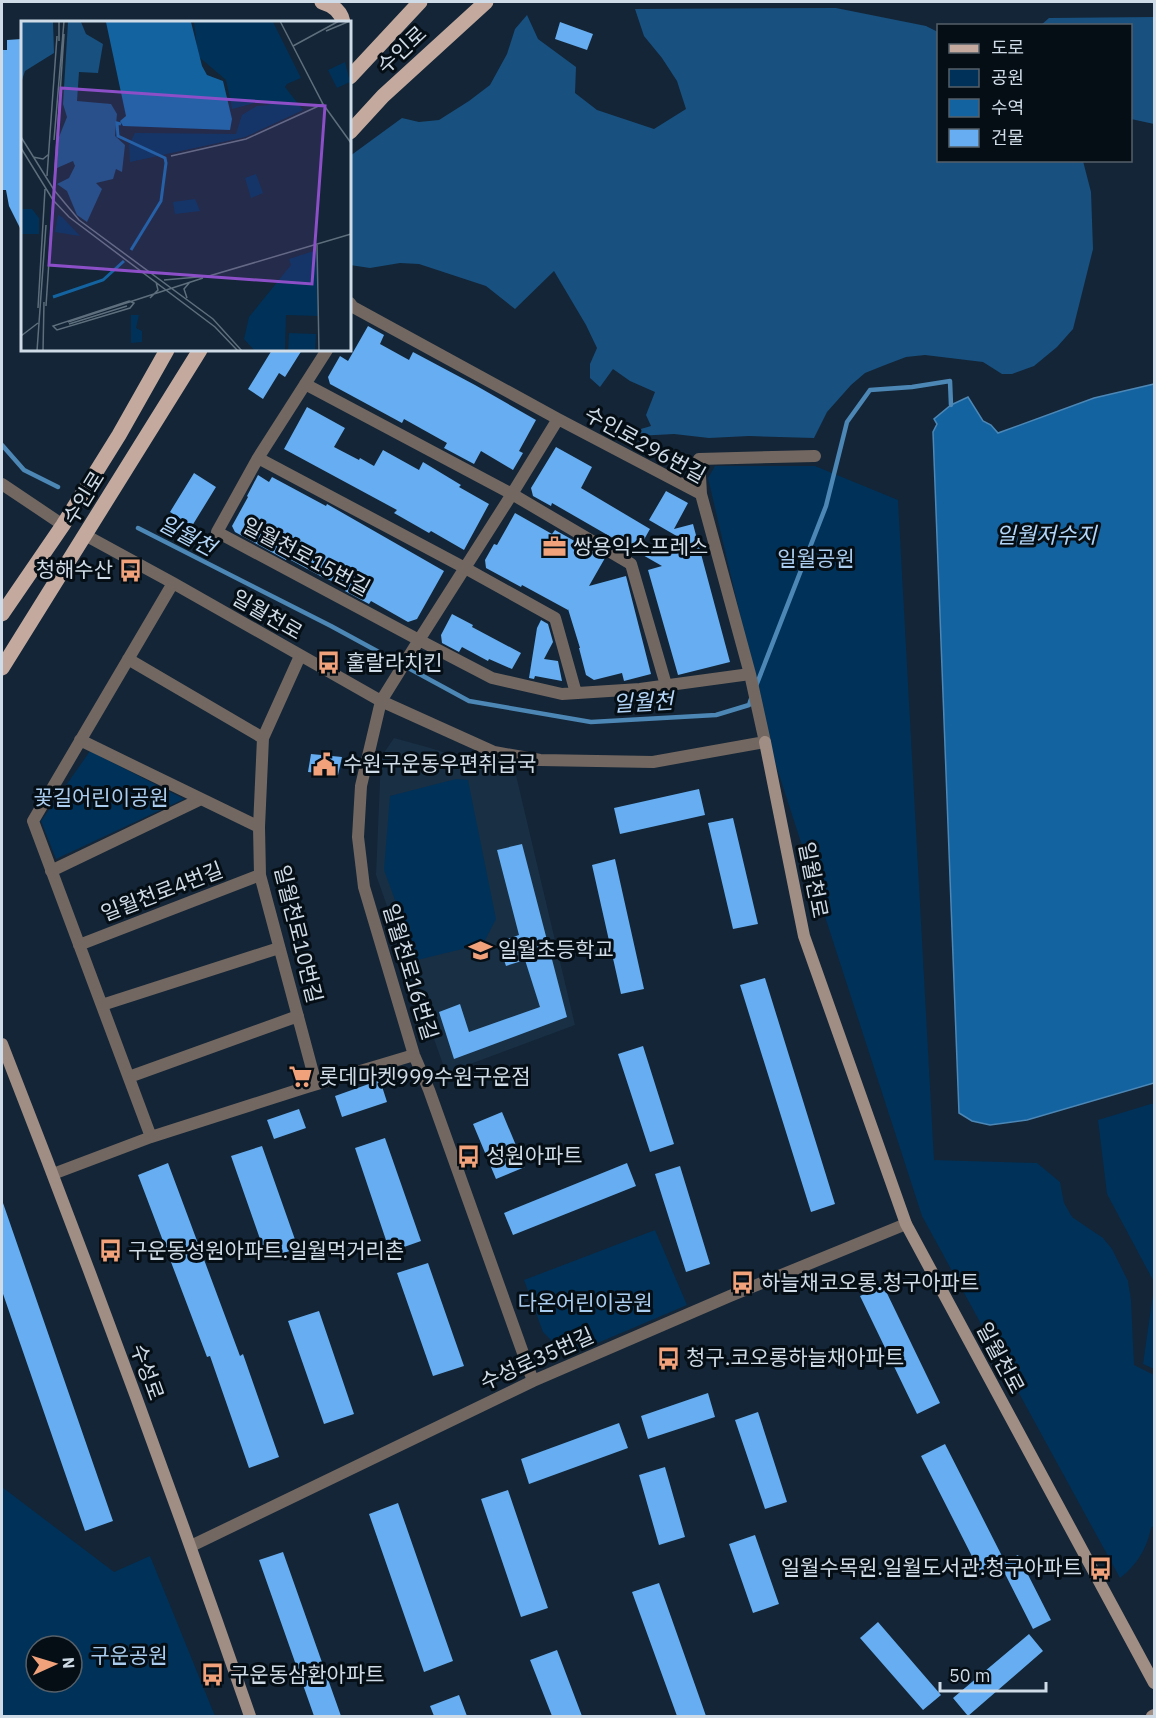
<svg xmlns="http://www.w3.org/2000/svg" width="1156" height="1718" font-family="'IBM Plex Sans','Noto Sans KR',sans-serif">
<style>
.built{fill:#182f44}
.green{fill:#003158;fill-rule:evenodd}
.forest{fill:#18507f}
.water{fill:#1463a1;stroke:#4c87b6;stroke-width:1.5}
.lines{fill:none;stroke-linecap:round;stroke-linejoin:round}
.stream{stroke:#4c87b6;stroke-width:4.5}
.building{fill:#66aef1}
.street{stroke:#736761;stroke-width:12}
.secondary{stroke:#a08d83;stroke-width:12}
.primary{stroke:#c4aa9e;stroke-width:15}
.labels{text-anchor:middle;stroke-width:6;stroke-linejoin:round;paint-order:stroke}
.street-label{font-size:21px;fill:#cfdbe6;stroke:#060e15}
.poi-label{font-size:21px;fill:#cfdbe6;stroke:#060e15;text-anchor:start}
.park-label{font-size:21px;fill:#ace;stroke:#060e15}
.water-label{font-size:22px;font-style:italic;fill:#b2d5f8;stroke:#060e15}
.inset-river{fill:none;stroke:#1463a1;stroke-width:3}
.inset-road{fill:none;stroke:#5e6e7c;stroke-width:1.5}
.view{fill:#8c4fc7;fill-opacity:0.15;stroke:#8c4fc7;stroke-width:3}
.inset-edge{fill:none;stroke:#cfdbe6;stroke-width:3}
</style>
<rect width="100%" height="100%" fill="#132536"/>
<path class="built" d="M394,738L427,747L516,775L575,1025L446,1073L376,875L381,757Z"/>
<path class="green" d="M715,466H815L898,500L934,1160L1037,1163L1060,1182L1064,1203L1072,1217L1103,1238L1112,1249L1128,1281L1131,1300L1134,1365L1154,1375V1526L1151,1528C1147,1548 1137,1565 1120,1578L922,1216L773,756L708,478Z
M90,751L184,799L56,859L41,821Z
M456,779L468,780L496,919L483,944L417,960L384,870L390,796Z
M1154,1103V1282L1107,1194L1098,1120Z
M655,1230L687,1305L567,1356L543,1332L524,1280Z
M1154,1287V1369L1143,1364Z
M2,1487L114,1572L150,1556L215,1716H2ZM36,1646H72V1682H36Z"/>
<path class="forest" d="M836,8L926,26L938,32V160L1083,161L1091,192L1093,249L1073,329L1057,347L1034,366L1012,374H1002L983,362L925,355L906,357L885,365L865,373L851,385L827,412L814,438L749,436L709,438L674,434L637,436L634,431L651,426L646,415L655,392L630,381L613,369L600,387L590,378V364L597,348L586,325L554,271L515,309L486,286L419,264L400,263L370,268L350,265V156L402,118L419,122L439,120L469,101L490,85L507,54L515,29L527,15L538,39L576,67L575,93L597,110L654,129L686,109L677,81L662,58L644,36L635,9Z
M1154,17V124L1131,119L1130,26L1041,25L1049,18Z"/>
<path class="water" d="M1154,384V1083L1027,1120L990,1125L972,1121L959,1113L933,432L937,424L934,419L951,405L968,397L983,421L991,425L998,433L1094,398Z"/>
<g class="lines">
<path class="stream" d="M2,445L24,470L58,487
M138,528L331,626L469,701L591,722L716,715L749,705L752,696
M756,686L826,506L847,422L870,390L912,387L950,381L951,405"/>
</g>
<path class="building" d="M560,22L593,34L587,50L555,39Z
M22,39V232L9,206L6,190H2V50H7V40Z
M368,326L384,335L380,344L409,360L413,352L475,385L536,420L519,451L523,453L513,470L481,451L474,464L444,448L447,443L404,419L402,423L330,384L328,377L340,356L348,361Z
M272,350H302L285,377L279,373L263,399L248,389Z
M307,407L345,428L334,447L359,460L360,458L374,466L383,450L419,470L423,462L461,485L459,487L489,504L464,550L431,531L429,533L394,513L397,510L284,449Z
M556,447L592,467L581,488L650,529L637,552L552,503L551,506L533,496L531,488Z
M194,473L216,487L192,526L170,512Z
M258,475L269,482L272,477L326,506L327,504L444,571L417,619L408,622L371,601L369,604L345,591L346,589L324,577V578L287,558L286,560L235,532L232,526L248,497L247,496Z
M666,491L688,503L674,529L693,524L730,662L678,675L648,570L662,566L641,554L687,542L649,520Z
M515,513L552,534L555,530L605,558L589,586L626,576L651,674L624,681L622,673L594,680L586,675L579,648H580L568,609V610L522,585L521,587L486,568L485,560L494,544L497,545Z
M452,614L473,625L472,627L521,653L512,669L489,659L488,661L462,647L459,652L442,643L441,635Z
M541,620L548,624L553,642L544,659L558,661L562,681L535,676L534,679L529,678L537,628Z
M311,754L342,757L338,775L308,772Z
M699,789L705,815L620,834L614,808Z
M733,818L758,924L733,929L708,823Z
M522,844L567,1017L454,1059L439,1012L460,1004L469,1032L540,1007L525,960L506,966L498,942L519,935L497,850Z
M615,859L644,989L621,994L592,865Z
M765,978L835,1204L811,1212L740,985Z
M643,1046L674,1144L650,1152L618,1054Z
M380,1080L387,1102L342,1117L335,1096Z
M299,1109L306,1128L274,1139L267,1120Z
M502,1112L525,1167L496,1179L473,1124Z
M385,1138L421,1241L390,1252L355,1148Z
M262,1146L298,1248L267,1259L231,1156Z
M168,1163L240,1356L243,1354L279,1457L249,1468L210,1356L207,1357L138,1175Z
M627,1163L636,1186L513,1235L504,1213Z
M680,1166L710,1264L686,1272L655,1174Z
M2,1203H3L113,1521L85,1531L2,1291Z
M428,1263L464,1366L433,1376L397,1273Z
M883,1285L940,1403L917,1414L860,1296Z
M319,1311L354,1414L324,1424L288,1321Z
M708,1393L715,1417L648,1439L641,1416Z
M758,1412L787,1502L765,1509L735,1420Z
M619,1423L628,1448L529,1484L521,1459Z
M945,1444L1004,1560L980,1572L921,1456Z
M665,1467L685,1537L659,1545L639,1475Z
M508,1490L548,1608L521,1617L481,1499Z
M398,1503L453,1661L424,1672L369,1514Z
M755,1535L779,1604L753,1613L729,1544Z
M283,1552L341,1716H314L259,1560Z
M1018,1555L1051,1620L1033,1629L1000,1564Z
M659,1583L706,1716H677L632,1592Z
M878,1622L941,1695L923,1710L860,1638Z
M1029,1634L1043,1651L968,1716L953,1698Z
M557,1650L582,1716H552L530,1660Z
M459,1695L467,1716H434L430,1706Z"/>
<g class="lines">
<path class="street" d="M327,350L258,458L217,532L419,640L512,494L558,419
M305,384L512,494L631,564L666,685
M258,458L465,568L555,618L576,693
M2,484L63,525
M701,494L699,459L815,456
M85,535L173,583L381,701L494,752L540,760L653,762L765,742L750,674L701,494L558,419L353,307L350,303
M173,583L33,821L151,1137L307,1087L414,1055
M300,656L263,738L259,827L260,875L316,1084
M128,659L263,738
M80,740L259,827
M51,871L201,799
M79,945L260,875
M102,1005L279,948
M129,1077L298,1016
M53,1174L151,1137
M533,1381L429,1090L414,1055L364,887L358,837L361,786L381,701L419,640L492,678L562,694L640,689L750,674
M191,1546L533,1381L730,1296L906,1224"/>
<path class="secondary" d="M765,742L804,936L906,1224L1154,1683
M2,1044C89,1266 172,1491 250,1716
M1152,1716L1154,1715"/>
<path class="primary" d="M322,2C332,5 341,11 343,22
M350,77L420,2
M350,132L383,96L486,2
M2,614L63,525L119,435L167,350
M2,668L200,350"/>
</g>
<defs>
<symbol id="office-bare" viewBox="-9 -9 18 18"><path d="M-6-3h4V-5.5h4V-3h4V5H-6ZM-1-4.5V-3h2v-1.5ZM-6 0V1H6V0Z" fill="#f1a27b" stroke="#060e15" stroke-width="2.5" paint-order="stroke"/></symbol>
<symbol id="bus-bare" viewBox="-9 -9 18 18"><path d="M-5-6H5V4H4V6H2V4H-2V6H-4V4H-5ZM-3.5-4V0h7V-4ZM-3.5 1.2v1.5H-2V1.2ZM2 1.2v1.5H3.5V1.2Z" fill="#f1a27b" stroke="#060e15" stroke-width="2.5" paint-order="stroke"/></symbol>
<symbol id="civic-bare" viewBox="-9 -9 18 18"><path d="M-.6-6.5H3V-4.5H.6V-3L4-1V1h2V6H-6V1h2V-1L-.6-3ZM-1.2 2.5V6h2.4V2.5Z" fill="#f1a27b" stroke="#060e15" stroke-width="2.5" paint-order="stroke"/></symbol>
<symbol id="school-bare" viewBox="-9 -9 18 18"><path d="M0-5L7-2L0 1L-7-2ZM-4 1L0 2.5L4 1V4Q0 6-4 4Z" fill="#f1a27b" stroke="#060e15" stroke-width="2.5" paint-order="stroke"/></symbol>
<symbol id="supermarket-bare" viewBox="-9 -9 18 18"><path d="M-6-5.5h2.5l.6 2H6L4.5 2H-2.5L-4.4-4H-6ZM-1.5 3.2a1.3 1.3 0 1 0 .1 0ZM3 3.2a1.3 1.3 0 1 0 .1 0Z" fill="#f1a27b" stroke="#060e15" stroke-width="2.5" paint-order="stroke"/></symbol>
</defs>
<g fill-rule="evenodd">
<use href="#office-bare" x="538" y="530" width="33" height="33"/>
<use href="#bus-bare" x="114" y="554" width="33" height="33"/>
<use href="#bus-bare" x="312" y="646" width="33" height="33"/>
<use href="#civic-bare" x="308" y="748" width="33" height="33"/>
<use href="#school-bare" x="464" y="934" width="33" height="33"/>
<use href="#supermarket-bare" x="284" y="1060" width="33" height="33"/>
<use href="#bus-bare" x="452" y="1140" width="33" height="33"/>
<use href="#bus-bare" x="94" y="1234" width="33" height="33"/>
<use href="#bus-bare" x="726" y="1266" width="33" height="33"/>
<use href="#bus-bare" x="652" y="1342" width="33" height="33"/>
<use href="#bus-bare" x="1084" y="1552" width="33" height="33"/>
<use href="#bus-bare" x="196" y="1658" width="33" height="33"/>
</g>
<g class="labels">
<g class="street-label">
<text transform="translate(402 50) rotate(-43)" y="7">수인로</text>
<text transform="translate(645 445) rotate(29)" y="7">수인로296번길</text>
<text transform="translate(84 498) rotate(-58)" y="7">수인로</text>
<text transform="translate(306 557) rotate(28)" y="7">일월천로15번길</text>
<text transform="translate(267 615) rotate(30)" y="7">일월천로</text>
<text transform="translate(813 880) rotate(79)" y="7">일월천로</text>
<text transform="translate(162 892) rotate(-21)" y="7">일월천로4번길</text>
<text transform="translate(298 934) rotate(76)" y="7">일월천로10번길</text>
<text transform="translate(410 972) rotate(73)" y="7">일월천로16번길</text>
<text transform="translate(1000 1358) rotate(62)" y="7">일월천로</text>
<text transform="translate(537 1359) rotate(-24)" y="7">수성로35번길</text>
<text transform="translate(147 1372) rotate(70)" y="7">수성로</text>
</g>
<g class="poi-label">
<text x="573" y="554">쌍용익스프레스</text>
<text x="113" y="577" text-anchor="end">청해수산</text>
<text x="346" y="670">훌랄라치킨</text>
<text x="343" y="771">수원구운동우편취급국</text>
<text x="498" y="957">일월초등학교</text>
<text x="319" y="1084">롯데마켓999수원구운점</text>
<text x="486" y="1163">성원아파트</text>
<text x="128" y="1258">구운동성원아파트.일월먹거리촌</text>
<text x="761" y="1290">하늘채코오롱.청구아파트</text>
<text x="686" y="1365">청구.코오롱하늘채아파트</text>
<text x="1082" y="1575" text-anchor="end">일월수목원.일월도서관.청구아파트</text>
<text x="230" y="1682">구운동삼환아파트</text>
</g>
<g class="park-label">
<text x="816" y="566">일월공원</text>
<text x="101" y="805">꽃길어린이공원</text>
<text x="585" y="1310">다온어린이공원</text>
<text x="129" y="1663">구운공원</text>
</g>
<g class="water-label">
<text transform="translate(187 535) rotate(28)" y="8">일월천</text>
<text x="1046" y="543">일월저수지</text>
<text transform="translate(643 702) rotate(-3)" y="8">일월천</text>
</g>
</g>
<g transform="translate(21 21)">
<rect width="330" height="330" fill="#132536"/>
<path d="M173,1H252L280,57L266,63L264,66L282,89L224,116L109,141L108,124L114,112L215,113L221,94L236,85L250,84L237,81L211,88L205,59L177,35ZM324,41L329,61L316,67L307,49ZM235,153L242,172L230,177L224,157ZM174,178L179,190L154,193L152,181ZM0,188H11L18,197V213H0ZM37,194L41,196L59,215L34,211ZM296,229L297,295L265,294L264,329H233L223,318L228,296L270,244L268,238ZM110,294H118L115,307L121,310V321L110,322ZM268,312L295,313L294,329H267Z" fill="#003158"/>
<path d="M0,1H32L33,32L4,50L0,62ZM47,1H60L65,13L82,23L77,52L58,51L56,80L90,83L96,93L94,115L104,124L101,151L95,148L92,158L75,162L81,168L66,201L56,194L46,170L36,163L48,157L54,145L52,140L36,147L38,116L46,96L42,83Z" fill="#18507f"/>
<path d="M85,1H170L181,45L186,54L202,60L211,98L209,109L102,105L99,100L105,95Z" fill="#1463a1"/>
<path class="inset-river" d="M100,103L96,102L97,115L144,137L145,142L140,180L110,229M32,276L82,259L103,240"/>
<path class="inset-road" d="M38,0V20M259,0L302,83L330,122M305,10L329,0M272,25L318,0M0,116L33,169L58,199L192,298L221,330M33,119L43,0M0,127L32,179L48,196L194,306L217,330M150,135L225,118L302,83M12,136L22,138L28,133M26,155L36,15M296,224L298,330M188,255L330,213M143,259L188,255M129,277L137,269L135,261M166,277L163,268L169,261M108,280L113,282L109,287L36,309L32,305ZM25,285L43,13M17,287L24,168M47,301L182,257M48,303L106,285M0,315L17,302M16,330L25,204M22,330L23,281"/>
<path class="view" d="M40,67L304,85L291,263L28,244Z"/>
<rect width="330" height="330" class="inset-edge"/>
</g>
<rect width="1156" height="1718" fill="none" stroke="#cfdbe6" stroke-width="6"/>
<rect x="937" y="24" width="195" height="138" fill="#060e15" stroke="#566069" stroke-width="1.5"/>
<rect x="949" y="44" width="30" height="9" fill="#c4aa9e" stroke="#566069" stroke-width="1.5"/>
<text x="991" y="54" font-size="18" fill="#cfdbe6">도로</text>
<rect x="949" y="69" width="30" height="18" fill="#003158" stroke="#566069" stroke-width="1.5"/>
<text x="991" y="84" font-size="18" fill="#cfdbe6">공원</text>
<rect x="949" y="99" width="30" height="18" fill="#1463a1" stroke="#566069" stroke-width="1.5"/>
<text x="991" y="114" font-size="18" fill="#cfdbe6">수역</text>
<rect x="949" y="129" width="30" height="18" fill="#66aef1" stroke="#566069" stroke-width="1.5"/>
<text x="991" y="144" font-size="18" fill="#cfdbe6">건물</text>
<g transform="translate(54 1664) rotate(86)"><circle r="28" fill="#060e15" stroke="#566069" stroke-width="1.5"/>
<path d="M0-4.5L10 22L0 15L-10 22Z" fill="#f1a27b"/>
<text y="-9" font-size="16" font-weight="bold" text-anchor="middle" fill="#cfdbe6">N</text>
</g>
<path d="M940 1682v9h106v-9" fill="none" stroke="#cfdbe6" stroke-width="3"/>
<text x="949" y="1682" font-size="18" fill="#cfdbe6" stroke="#060e15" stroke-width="4.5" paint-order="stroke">50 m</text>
</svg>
